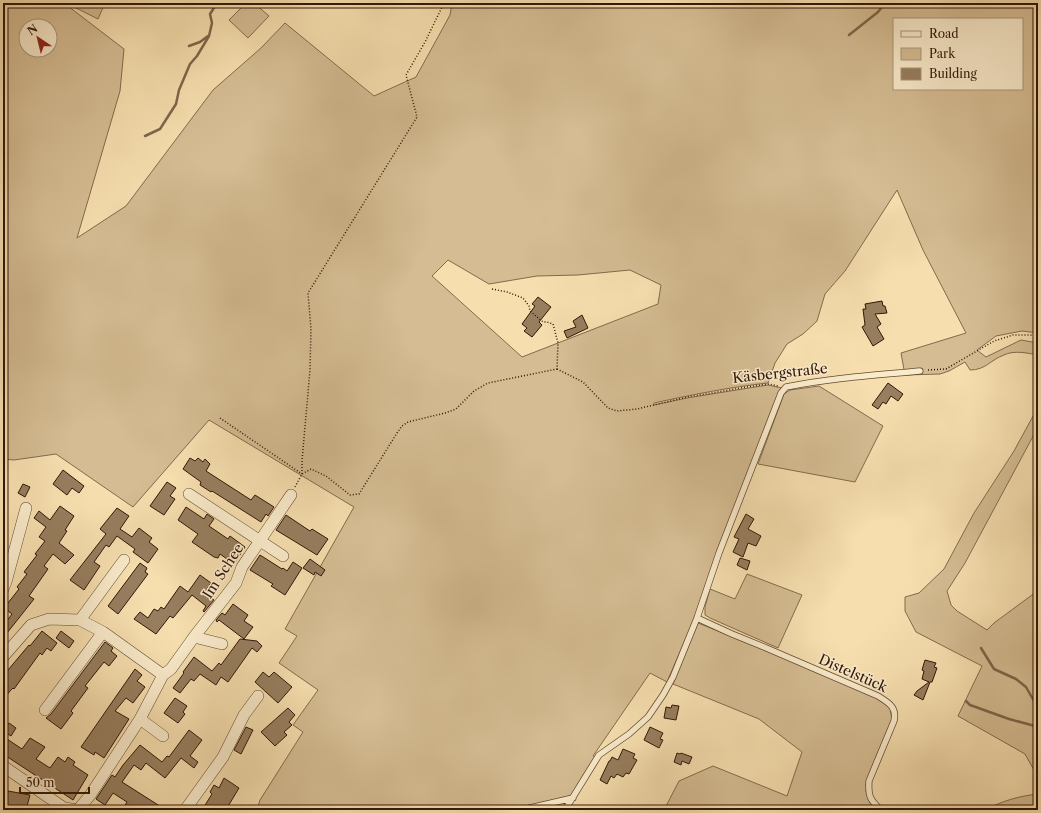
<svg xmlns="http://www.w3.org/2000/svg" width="1041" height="813" font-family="'Libre Caslon Text',serif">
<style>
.green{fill:#d5bc92;stroke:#836a4c;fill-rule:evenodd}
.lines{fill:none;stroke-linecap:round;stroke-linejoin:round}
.stream{stroke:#7f6649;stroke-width:2.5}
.building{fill:#977e5e;stroke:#311707}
.lane-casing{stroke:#624931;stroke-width:7}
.street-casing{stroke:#624931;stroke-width:12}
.path{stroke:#311707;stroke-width:1.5;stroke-dasharray:1 2;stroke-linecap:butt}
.lane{stroke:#f9eaca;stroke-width:5.5}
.street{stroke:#f9eaca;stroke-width:11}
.labels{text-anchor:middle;stroke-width:3;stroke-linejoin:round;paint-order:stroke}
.street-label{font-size:14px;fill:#311707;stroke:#f9eaca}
</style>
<rect width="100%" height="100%" fill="#f6deae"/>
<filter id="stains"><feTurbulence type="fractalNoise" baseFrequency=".005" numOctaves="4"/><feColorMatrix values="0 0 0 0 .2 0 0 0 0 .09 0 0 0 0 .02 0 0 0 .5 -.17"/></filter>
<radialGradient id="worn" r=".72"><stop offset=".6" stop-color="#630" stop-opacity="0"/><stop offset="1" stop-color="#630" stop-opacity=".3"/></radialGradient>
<path class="green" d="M3,3H64L124,49L120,91L77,238L126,206L213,90L261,48L285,23L374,96L416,77L450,15L452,3H1038V333L1022,331L996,336L977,350L986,357L1021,340L1038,343V355C1027,353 1014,350 1004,355C990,360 986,370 970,370L965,362L949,371L940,374L905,375L901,353L966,333L923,250L897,190L845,271L825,294L817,321L803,334L787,344L775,363L768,383C730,387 691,395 654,403V405L687,398L755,387L768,385L782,388L694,619L667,682L650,673L593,756L597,757L573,796L513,810H257L260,800L303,732L293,725L318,690L279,663L297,636L285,629L354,507L209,420L133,507L56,454L14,460L3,459ZM894,19H1022V89H894ZM26,26H50V50H26ZM448,260L489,284L537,276L578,275L630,270L661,285L658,304L522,357L432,276Z
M69,3H105L98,19L68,4Z
M246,3H254L269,16L248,38L229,20Z
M819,386L883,426L855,482L758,464L784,394L790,390Z
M1038,407V427L965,563L947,591L951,605L957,611L987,630L994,623L1036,592V578L1038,575V781L1035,772L1025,754L958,716L982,666L916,632L905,611V597L919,593L944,569L974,513L1014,451Z
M747,574L802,595L778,648L710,618L705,615V607L710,589L735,599Z
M698,623L763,649L877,698L890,707L892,721L866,791L870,803L879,810H664L679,781L713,766L787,796L802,752L759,719L673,684Z
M1038,794V810H985C1002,801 1019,796 1038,794Z"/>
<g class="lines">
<path class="stream" d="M849,35L878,12L885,3
M189,46L200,42L208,36
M145,136L160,129L176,104L179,90L190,64L197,56L209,36L212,23L210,14L217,3
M981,648L994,669L1016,679L1026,687L1038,708
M966,701L970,705L1009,719L1035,726L1038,728
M1023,810L1038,807"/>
</g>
<path class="building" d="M538,297L551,307L539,322L542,325L532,337L524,331L527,328L522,324L535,306L532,304Z
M882,301L883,306H885L887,313L875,314L881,324L877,327L884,339L873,346L862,327L865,325L863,309H866L865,304Z
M582,315L588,328L567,338L564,331L576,327L573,321Z
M888,383L903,394L898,401L891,396L886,404L883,402L878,409L872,405Z
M190,458L195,461L198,458L203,462L205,459L210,464L206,471L251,500L255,495L274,507L268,516L266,514L261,522L212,491L211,492L200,485L201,482L183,469Z
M63,470L84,486L79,493L72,488L67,495L53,484Z
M167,482L176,488L170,496L175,499L164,515L150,506Z
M23,484L30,487L25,497L18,493Z
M60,506L74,516L65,530L67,531L59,543L74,555L65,564L53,554L44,566L48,569L29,596L34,599L3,638V626L12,614L4,608L19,589L17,587L27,574L24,572L37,555L35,554L45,541L39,537L46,527L34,518L39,511L50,520Z
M186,507L204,519L207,514L214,519L209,526L228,539L230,536L245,547L234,564L220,554L218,558L214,557L192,542L198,534L178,520Z
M117,508L129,516L120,529L132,537L139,528L152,538L149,542L158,549L148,563L133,552L135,549L117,536L109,547L106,545L94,562L100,566L84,590L70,580L106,534L100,529Z
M746,514L754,519L748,529L761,536L756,546L748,543L743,557L733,552L739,539L734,537Z
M286,515L310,531L312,529L328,539L317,555L276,530Z
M260,555L282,569L283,568L287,571L293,562L302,568L285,595L271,586L273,584L250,570Z
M740,558L750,561L747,570L737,565Z
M310,559L325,570L321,576L315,572L314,575L303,568Z
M140,563L147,568L145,572L148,574L118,614L108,606Z
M200,575L211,583L204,593L214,600L204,612L203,611L206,606L192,595L173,618L170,616L156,634L134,619L140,612L148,618L154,609L158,611L161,607L164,609L180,586L188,592Z
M233,604L248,615L244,621L253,627L244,639L219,620L217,622L216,620L222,613L225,615Z
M42,631L57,643L51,651L47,648L42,655L40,653L14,689L13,688L10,691L3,700V676L29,645L30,646Z
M61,631L74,641L69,648L56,638Z
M240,639L257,641L262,646L257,652L252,648L228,682L221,677L216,685L200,674L194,681L191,679L180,693L173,688L184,673L183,672L194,657L212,671L219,663L221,665Z
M105,642L113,648L111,651L117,656L109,666L104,662L85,686L88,688L71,711L73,713L61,729L46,718L51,714Z
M925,660L936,663L934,667L937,668L932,682H930L923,700L914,695L917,691L929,682L922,679L924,671L922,670Z
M135,669L142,675L137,681L145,687L133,703L126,698L115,711L129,719L104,758L95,752L94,755L81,747Z
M263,672L269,677L274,672L292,687L278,703L255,682Z
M175,698L187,706L183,712L185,714L178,723L164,713Z
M672,705L679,706L676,720L664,718L666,707L671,708Z
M288,708L295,715L289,722L292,725L284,732L287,735L275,746L261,732Z
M9,723L16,728L11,736L3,731Z
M246,727L253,730L241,754L234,750Z
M650,727L663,733L660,739L663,740L659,748L644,740Z
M189,730L202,740L190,756L198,762L194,768L181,758L165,778L146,763L141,770L134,765L122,782L166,810H122L127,802L113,793L105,805L96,799L112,775L115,777L123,765L140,745L162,762L167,756L169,757Z
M30,738L45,747L36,759L50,768L58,757L65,762L68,757L75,762L73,765L88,775L73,800L3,754V745L7,739L22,749Z
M623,749L635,754L633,758L637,760L629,774L626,773L623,777L617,774L614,778L611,776L607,784L600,780L609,761H610L612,757L618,760Z
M677,753L680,754L681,753L692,757L689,764L682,761L681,765L674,762Z
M224,778L239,788L227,808L219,810H202L212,794L210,792L214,785L219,788Z
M8,791L30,795L26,810L5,809Z"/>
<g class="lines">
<defs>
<path id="lane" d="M697,618L732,634L764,647L878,696C889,703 897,707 894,721L869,781C868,796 870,800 881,810
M521,810L573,798
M565,810L599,755L629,734L648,717L663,695L673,677L697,618L719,553L781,393L786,387C830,378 875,375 920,371"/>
<path id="street" d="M189,494L283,556
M3,589L6,582L26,508
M80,620L124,560
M194,637L236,583L242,567L291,495
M3,657L31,625L49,619L80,620L103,632L163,675
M45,710L103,632
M140,719L163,736
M3,766L64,808L78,810
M78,810L91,794L140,719L163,675L171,669L194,637L222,644
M185,810L223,757L244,715L258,696"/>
</defs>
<use href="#lane" class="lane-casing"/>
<use href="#street" class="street-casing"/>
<path class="path" d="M492,289L507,292L523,298L529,306L530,311L543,322H547L553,324L558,343L557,369
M557,369L583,382L608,408L617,411L637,409L687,397L753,386L769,384L778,386
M928,370L946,369L994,341L1013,335H1030L1038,336
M220,418L302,474
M302,474V461L310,370L311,329L308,293L417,117L406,75L425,42L444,3
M295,487L302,474L311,469L326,476L350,495L359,494L397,433L402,426L408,422L445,413L456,409L474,391L488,383L557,369"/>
<use href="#lane" class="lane"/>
<use href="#street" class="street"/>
</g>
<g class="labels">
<g class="street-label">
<text transform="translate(780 373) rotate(-6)" y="5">Käsbergstraße</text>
<text transform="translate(223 571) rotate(-57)" y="5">Im Schee</text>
<text transform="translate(853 673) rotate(24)" y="5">Distelstück</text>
</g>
</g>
<rect width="1041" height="813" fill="none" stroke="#f6deae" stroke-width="16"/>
<rect x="4" y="4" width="1033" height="805" fill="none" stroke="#311707" stroke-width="2"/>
<rect x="8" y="8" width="1025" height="797" fill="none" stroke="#311707"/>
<rect x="893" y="18" width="130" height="72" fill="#f9eaca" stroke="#a9967c"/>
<rect x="901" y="31" width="20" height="6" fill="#f9eaca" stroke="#a9967c"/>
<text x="929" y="38" font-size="12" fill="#311707">Road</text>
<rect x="901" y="48" width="20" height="12" fill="#d5bc92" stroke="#a9967c"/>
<text x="929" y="58" font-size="12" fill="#311707">Park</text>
<rect x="901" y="68" width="20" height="12" fill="#977e5e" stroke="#a9967c"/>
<text x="929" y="78" font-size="12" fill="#311707">Building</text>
<g transform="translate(38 38) rotate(325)"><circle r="19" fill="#f9eaca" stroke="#a9967c"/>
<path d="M0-3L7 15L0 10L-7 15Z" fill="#8f2418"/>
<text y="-6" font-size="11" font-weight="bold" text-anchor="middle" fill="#311707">N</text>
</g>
<path d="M20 787v6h69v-6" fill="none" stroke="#311707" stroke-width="2"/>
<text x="26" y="787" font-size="12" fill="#311707" stroke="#f9eaca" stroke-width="3" paint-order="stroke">50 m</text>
<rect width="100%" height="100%" filter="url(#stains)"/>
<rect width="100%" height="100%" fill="url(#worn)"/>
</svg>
